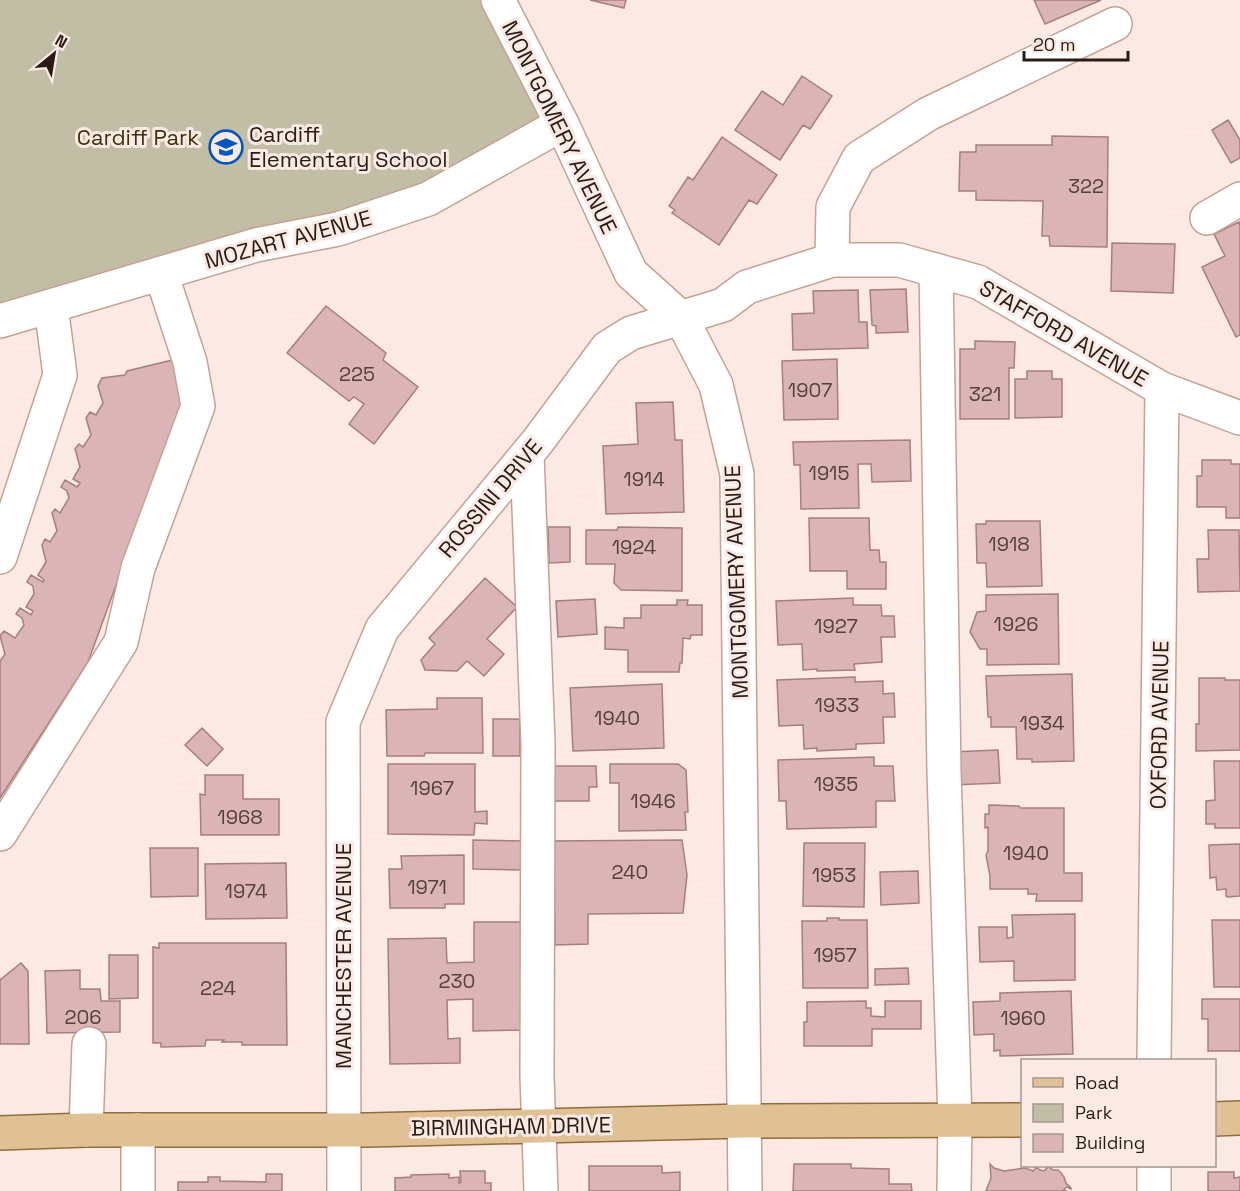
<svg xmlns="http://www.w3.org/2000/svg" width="1240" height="1191" font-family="'Space Grotesk',sans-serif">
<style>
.green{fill:#c1bea5}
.building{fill:#dab4b6;stroke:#a67e80;stroke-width:1.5}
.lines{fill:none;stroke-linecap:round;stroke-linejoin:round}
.minor-casing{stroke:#c6a191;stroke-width:36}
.major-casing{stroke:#936c3b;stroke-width:36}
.minor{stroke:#fff;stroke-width:33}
.major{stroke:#e0c195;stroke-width:33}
.labels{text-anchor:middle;stroke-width:6;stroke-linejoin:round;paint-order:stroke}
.number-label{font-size:20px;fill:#55413d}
.street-label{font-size:22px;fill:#291b15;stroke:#fbeae4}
.poi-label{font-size:22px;fill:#291b15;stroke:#fbeae4;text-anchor:start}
.park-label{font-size:22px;fill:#3a350b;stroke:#fbeae4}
</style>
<rect width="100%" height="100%" fill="#fbeae4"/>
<path class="green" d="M0,0H496L557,121L492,166L0,321Z"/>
<path class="building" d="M590,0H626L624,8Z
M1034,0H1101L1045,24Z
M802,76L832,96L810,129L803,125L780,160L735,130L762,91L783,105Z
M1228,120L1240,140V158L1231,163L1212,130Z
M1052,136L1108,137L1107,247L1050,246L1049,236H1042L1043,201L976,200V191H959L960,152H976V145H1052Z
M722,137L777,175L757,204L749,200L719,245L672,213L675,210L669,206L688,177L693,180Z
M1239,222L1240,225V335L1236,337L1202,267L1225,256L1214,234Z
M1112,243L1175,244L1173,293L1111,291Z
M906,289L908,332L876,333V326L872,325L870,290Z
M858,290L859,322H867L868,348L793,350L792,314L814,313L813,291Z
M326,306L386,353L383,360L418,387L374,444L349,424L364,404L354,397L349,401L287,353Z
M975,341L1015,342L1014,368H1009V419H960V349H975Z
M177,359L186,394L88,662L0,798V661L5,654L0,636L4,631L15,638L24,625L22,618L16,614L20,608L31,615L33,611L26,607L34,594L33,586L27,582L31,575L43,582L44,580L38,575L46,562L42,545L45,539L50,542L57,531L52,513L55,509L60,513L69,498L67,491L61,487L65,480L77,487L80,483L73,479L80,467L75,449L79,444L83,447L91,435L86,418L90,412L96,415L103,403L98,386L102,378L125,375L127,371Z
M837,359L838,419L784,420L782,361Z
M1027,371H1052V379H1062V417L1015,418V379H1027Z
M673,402L675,440H682L684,512L606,514L603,446L638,444L636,403Z
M910,440L911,481L872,482L871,464H858L859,508L801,509L800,465H794L793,442Z
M1202,460H1231V464H1240V518H1226V507H1197V476H1202Z
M809,518H869L870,550H879L880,562H886V589H847V571H810Z
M986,521H1040L1042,586L987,587L986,563H977L976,524H986Z
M548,527H570V562L549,563Z
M618,527L682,528V591L621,590L614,583L615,564H586V530H617Z
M1208,530H1239L1240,591L1198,592L1197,559H1209Z
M485,578L517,607L487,639L504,654L484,676L467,661L457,671L425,670L421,660L435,644L429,638Z
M1058,594L1059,664L987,665V649H980L970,632L977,612L986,611V595Z
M853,598V605H881L882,616H894L895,637H881L882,662L854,664L855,670L817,671V669L803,670L802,644L778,645L776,601Z
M595,599L597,634L558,637L556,601Z
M677,600H688L687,605H702V635H691L690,639L683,638L682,663H680L679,672H628V650L605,649V627L624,628V618H641V605H677Z
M1072,674L1074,761L1032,762V759H1017L1016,727H991V717H988L986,676Z
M855,677V682L883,681V694L894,693L895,717H883L884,743L856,744V749L817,751V748L804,749L803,725L779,726L777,680Z
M1199,678H1225V680H1240V750L1196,751V724H1199Z
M662,684L664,748L573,751L570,688Z
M437,698H482L483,753H425L424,756H387L386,710L437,709Z
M493,719H520V756H493Z
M202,728L223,749L207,766L185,745Z
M998,750L1000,783L952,785L950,752Z
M874,757V766H893L895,801H876V827L787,829L786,801H779L778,760Z
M1214,761H1240V828H1215V824H1206V801L1215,800Z
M388,764H475V812L487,811V824L475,823L474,835L388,834Z
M610,764H678L686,770L688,812H685L686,830L619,831V783H610Z
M554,766H596L597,787H589V801H554Z
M205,775H243V799H279V835H201L200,794L205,795Z
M989,805L1019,806L1020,808H1064V873H1082V901H1036L1037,894H1028V889H990V876L986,855L988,851V827L985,828V814H989Z
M473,840L526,841V870L473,869Z
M682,840L687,875L683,913L588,914V944L555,945V914H552L551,841Z
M804,843H865L864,907L803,906Z
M1240,844V896L1228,897L1226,896V889L1217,890L1216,877L1210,878L1209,845Z
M150,848H198V896L151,897Z
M464,855V904H445V908H390L389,869H402L401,856Z
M286,863L287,918L206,919L205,864Z
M918,871L919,903L881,905L880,872Z
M1075,914V980L1014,981V961L980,962L979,927H1007V938L1013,937L1012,915Z
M827,918H839V920H867L868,988H803L802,921H827Z
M1212,920H1240V987H1214Z
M474,922H525L526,1030L473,1031V999L447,1000L448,1039L460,1038V1063L390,1064L388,939L446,938L447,963L474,962Z
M159,943H286L287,1045H242V1042H222L224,1040H206L205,1046L161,1047V1043H153V947L159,948Z
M109,955H138V998L109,999Z
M21,963L28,971L29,1044H0V980Z
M908,968L909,984L875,985V969Z
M80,970V989H100L101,1001H120V1032L47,1033L45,971Z
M1071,991L1073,1054L1000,1056V1050L994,1051V1034L974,1035L973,1002L1000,1001V993Z
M1202,999H1240V1051H1208V1019H1202Z
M866,1001V1008H871V1016L885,1017V1001H921V1029H872V1046H804V1022H807V1002Z
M794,1164H851V1168L889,1169V1184H911L912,1191H793Z
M990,1164L994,1168L1004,1171L1025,1168L1033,1171L1036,1168L1035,1166L1040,1170L1044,1171L1047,1168L1046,1166H1048L1053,1170H1058L1061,1173L1064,1177L1066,1183L1071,1188V1189L1067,1187L1064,1189L1066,1191H986L991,1178Z
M589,1166H662V1173L680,1172V1191H589Z
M460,1171H485V1183H491V1191H395V1178L411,1177V1175L449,1174V1178L459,1177V1183L461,1182Z
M1208,1172H1234V1178L1240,1177V1191H1208Z
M266,1174H282V1191H178V1182H208V1177H220V1181L266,1182Z"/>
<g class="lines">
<defs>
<path id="minor" d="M498,0L562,124L631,273L681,318L716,385L737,474L745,1191
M1207,218L1240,199
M832,260L833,207L859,158L928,114L1115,24
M936,270L944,771L955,1121L954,1191
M0,321L256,245L338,229L428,199L562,124
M527,455L538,743L537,1076L541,1191
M0,557L60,375L51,306
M0,834L121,642L138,568L198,406L190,362L161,273
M1154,1060L1162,389
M86,1130L89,1044
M1154,1166V1191
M138,1191V1130
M344,1191L343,722L382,629L538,441L607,348L631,333L723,305L747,287L832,260H899L978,282L1162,389L1240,418"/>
<path id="major" d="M1214,1119L1240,1118
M0,1133L86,1130H368L744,1121L1022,1120"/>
</defs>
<use href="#minor" class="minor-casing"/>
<use href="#major" class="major-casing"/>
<use href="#minor" class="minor"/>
<use href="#major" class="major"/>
</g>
<defs>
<symbol id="school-ring" viewBox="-11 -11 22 22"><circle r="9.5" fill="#fbeae4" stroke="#0056bf" stroke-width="1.5"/><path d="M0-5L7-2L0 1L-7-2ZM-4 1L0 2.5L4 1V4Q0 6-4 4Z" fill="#0056bf"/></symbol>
</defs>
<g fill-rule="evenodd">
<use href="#school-ring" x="207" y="128" width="38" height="38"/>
</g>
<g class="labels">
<g class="number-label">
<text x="1086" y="193">322</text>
<text x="357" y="381">225</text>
<text x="810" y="397">1907</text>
<text x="985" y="401">321</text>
<text x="829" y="480">1915</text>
<text x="644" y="486">1914</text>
<text x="1009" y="551">1918</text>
<text x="634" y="554">1924</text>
<text x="1016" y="631">1926</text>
<text x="836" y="633">1927</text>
<text x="837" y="712">1933</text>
<text x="617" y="725">1940</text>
<text x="1042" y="730">1934</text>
<text x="836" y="791">1935</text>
<text x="432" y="795">1967</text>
<text x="653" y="808">1946</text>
<text x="240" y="824">1968</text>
<text x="1026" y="860">1940</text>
<text x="630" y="879">240</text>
<text x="834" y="882">1953</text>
<text x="427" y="894">1971</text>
<text x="246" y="898">1974</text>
<text x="835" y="962">1957</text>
<text x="457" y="988">230</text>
<text x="218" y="995">224</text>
<text x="83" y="1024">206</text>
<text x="1023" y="1025">1960</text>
</g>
<g class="street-label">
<text transform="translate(560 127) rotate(64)" y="8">MONTGOMERY AVENUE</text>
<text transform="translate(288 239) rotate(-15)" y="8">MOZART AVENUE</text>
<text transform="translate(1064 333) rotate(30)" y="8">STAFFORD AVENUE</text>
<text transform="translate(490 498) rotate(-50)" y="8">ROSSINI DRIVE</text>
<text transform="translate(736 582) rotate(-92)" y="8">MONTGOMERY AVENUE</text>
<text transform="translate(1159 725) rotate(-89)" y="8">OXFORD AVENUE</text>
<text transform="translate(343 956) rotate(-90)" y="8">MANCHESTER AVENUE</text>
<text transform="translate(511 1126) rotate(-1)" y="8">BIRMINGHAM DRIVE</text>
</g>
<g class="poi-label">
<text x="249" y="142">Cardiff<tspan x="249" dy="25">Elementary School</tspan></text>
</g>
<g class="park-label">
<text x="138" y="145">Cardiff Park</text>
</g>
</g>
<rect x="1021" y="1059" width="195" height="108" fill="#fbeae4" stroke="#a79791" stroke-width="1.5"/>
<rect x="1033" y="1078" width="30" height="9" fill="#e0c195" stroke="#a79791" stroke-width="1.5"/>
<text x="1075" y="1089" font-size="18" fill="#291b15">Road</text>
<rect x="1033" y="1104" width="30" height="18" fill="#c1bea5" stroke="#a79791" stroke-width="1.5"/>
<text x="1075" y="1119" font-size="18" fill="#291b15">Park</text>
<rect x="1033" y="1134" width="30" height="18" fill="#dab4b6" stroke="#a79791" stroke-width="1.5"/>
<text x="1075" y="1149" font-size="18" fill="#291b15">Building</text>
<g transform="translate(54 54) rotate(30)" stroke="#fbeae4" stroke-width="4.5" paint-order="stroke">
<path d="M0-4.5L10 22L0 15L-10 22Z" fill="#291b15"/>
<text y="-9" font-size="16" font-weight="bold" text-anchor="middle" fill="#291b15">N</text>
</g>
<path d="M1024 51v9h104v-9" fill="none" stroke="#291b15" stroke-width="3"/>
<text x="1033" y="51" font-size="18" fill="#291b15" stroke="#fbeae4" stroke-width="4.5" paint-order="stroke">20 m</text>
</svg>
